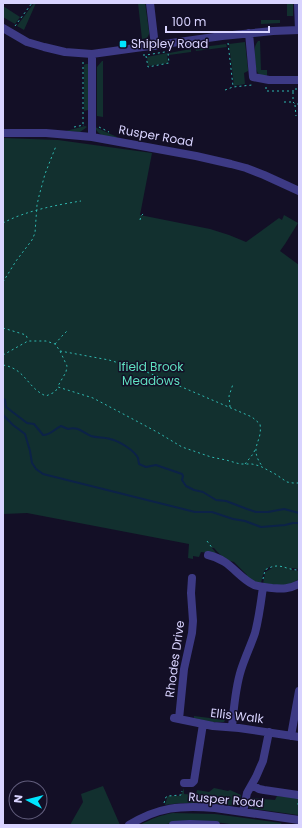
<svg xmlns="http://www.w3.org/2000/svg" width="302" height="828" font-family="Poppins,sans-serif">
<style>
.green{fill:#12302f}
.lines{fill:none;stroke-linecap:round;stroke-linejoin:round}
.stream{stroke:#0c2248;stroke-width:2}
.path{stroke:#2fb8b0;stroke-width:1;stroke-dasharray:2 3;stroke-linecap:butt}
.minor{stroke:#3d3a85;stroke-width:8}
.poi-dot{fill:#00e5ff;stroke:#130f26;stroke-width:1.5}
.labels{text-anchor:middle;stroke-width:3;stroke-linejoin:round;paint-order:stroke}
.poi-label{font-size:12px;fill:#d9d4ff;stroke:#130f26;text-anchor:start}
.street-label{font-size:12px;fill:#d9d4ff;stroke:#130f26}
.park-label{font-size:12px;fill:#5fe0c0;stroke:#130f26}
</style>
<rect width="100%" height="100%" fill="#130f26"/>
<path class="green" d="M34,3H36L24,30L17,26Z
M138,3H145L149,31V34L147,38L142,39Z
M287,3H293V16H287Z
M3,6L20,17L15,24L3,17Z
M261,20H280V23L261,24Z
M258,41H260L261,70H267V76C261,76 258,75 256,69C255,60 252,48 258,41Z
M245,42L248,69V71L244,73L245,84L234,86L229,44Z
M226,44L227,47L196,51L195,48Z
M191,49V52L169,55V53Z
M167,53L168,63L148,66L147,57Z
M102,61H103V117L97,116V67Z
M86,64H88V110L84,111V65Z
M85,126L87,127L80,132L66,131Z
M95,127L117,137L116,138C108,137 98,137 95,127Z
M3,138L58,140L152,153L140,215L210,229L229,235L246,242L279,218L282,220L284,215L298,223L285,244L280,251L299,265V569L292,568L291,570L299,571V579L294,582L293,585L289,586L263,584L265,572L272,568L271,566L264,571L261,583L254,582L247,577V575L234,562C226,561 219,554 214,548H212L217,554L201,552L199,557L193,556V559L188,558L189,544L27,513L3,514Z
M194,716L225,720L224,722H212L194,718Z
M103,786L120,825H70L83,802L81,794Z
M184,788V794L196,795L197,790L209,792L214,788L228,791L230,790L241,795L239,805L236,806C212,803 189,801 165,805L167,798L168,796H178L181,795Z
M277,796L298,798V815L249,808L252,798L275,800Z
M173,813L215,814L281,823L282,825H237L223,823L192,821L176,822L162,825H140C151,819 161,815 173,813Z"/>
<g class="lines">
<path class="stream" d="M3,399L5,400L6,407L27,423L34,424L43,435C51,435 54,429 61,426L68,429C78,426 82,432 91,436C97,438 104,437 110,439C119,441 134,450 138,458C138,459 139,463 139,464L146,467L156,465L182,474L183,476L182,480L186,486L194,490L203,492L216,500L226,501L247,509L256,512H268L284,509L299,513
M3,415L13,425L25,434L30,451L32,463L36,469L43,474L195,512H212L233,519L245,521L261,527L285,525L293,523H299"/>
<path class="path" d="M15,26L32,3
M228,43L233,86
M143,55H146L171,51
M146,56L148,67L169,63L168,53
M266,87V91H296V87
M225,90L233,87L252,85
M293,92V102L295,104H299
M284,102H292
M295,105L296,116
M83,124V61
M74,127L84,125
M99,127L109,132
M140,220L141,216L144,213
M3,223C25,211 56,205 81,201
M3,282L16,261L32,240L35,233L37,205L39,196L45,174L56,146
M3,328L26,335L28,340
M55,344L62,336L68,330
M60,351L109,360L142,370L252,417L260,424C263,443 248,446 262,466
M3,355L28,341H46L55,344L60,351L67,366L66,372L58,386
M3,365C26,369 27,388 46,396L55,392L58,387L93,398L127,416L157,432L182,447L211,457L226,460L240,464H252L260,466L277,475L281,478L287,482L293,483H299
M230,407L229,396L233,384
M245,464L253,454L255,450
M207,541L213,549
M263,579L265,570C280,561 284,570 299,570
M164,803L166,797L168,796L181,795L182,791
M298,803L299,812"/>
<path class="minor" d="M150,3L155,46
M298,3L299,30
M3,28L27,42L44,47L65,52L92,54L222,36L273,31L299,30
M249,33L253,77L269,80H299
M3,133H46L92,137L196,156L231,164L246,168L264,175L299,191
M92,137V54
M208,555C231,560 236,576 254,585C260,587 266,587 272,588C283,589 289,589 299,584
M174,718L213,726L239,728L299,737
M179,719L184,669L192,633L193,621L191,593L192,578
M232,727C234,708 235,689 241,670C245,657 251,645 255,633C259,618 261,602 263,587
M291,736L299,691
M184,783H192L194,781L203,724
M252,785L259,789L264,790L298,795
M243,812L247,793L256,777L263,761L269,732
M129,825C158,807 181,805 215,808L299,820
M173,825L190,824L216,825"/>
</g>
<rect class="poi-dot" x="119" y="40" width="8" height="8" rx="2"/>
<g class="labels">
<g class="poi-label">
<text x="131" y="48">Shipley Road</text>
</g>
<g class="street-label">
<text transform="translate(156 136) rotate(10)" y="4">Rusper Road</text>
<text transform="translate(175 659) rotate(-82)" y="4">Rhodes Drive</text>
<text transform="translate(237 716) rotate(7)" y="4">Ellis Walk</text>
<text transform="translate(226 800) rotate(5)" y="4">Rusper Road</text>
</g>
<g class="park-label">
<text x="151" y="371">Ifield Brook<tspan x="151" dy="14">Meadows</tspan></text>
</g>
</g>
<rect width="302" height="828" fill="none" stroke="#d9d4ff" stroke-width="8"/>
<g transform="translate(28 800) rotate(277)"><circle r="19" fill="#130f26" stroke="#625e7d"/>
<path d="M0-3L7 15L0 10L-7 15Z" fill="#00e5ff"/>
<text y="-6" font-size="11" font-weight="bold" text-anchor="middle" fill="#d9d4ff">N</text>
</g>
<path d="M166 26v6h103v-6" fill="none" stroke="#d9d4ff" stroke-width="2"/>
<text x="172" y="26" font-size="12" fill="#d9d4ff" stroke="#130f26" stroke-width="3" paint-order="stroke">100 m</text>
</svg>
